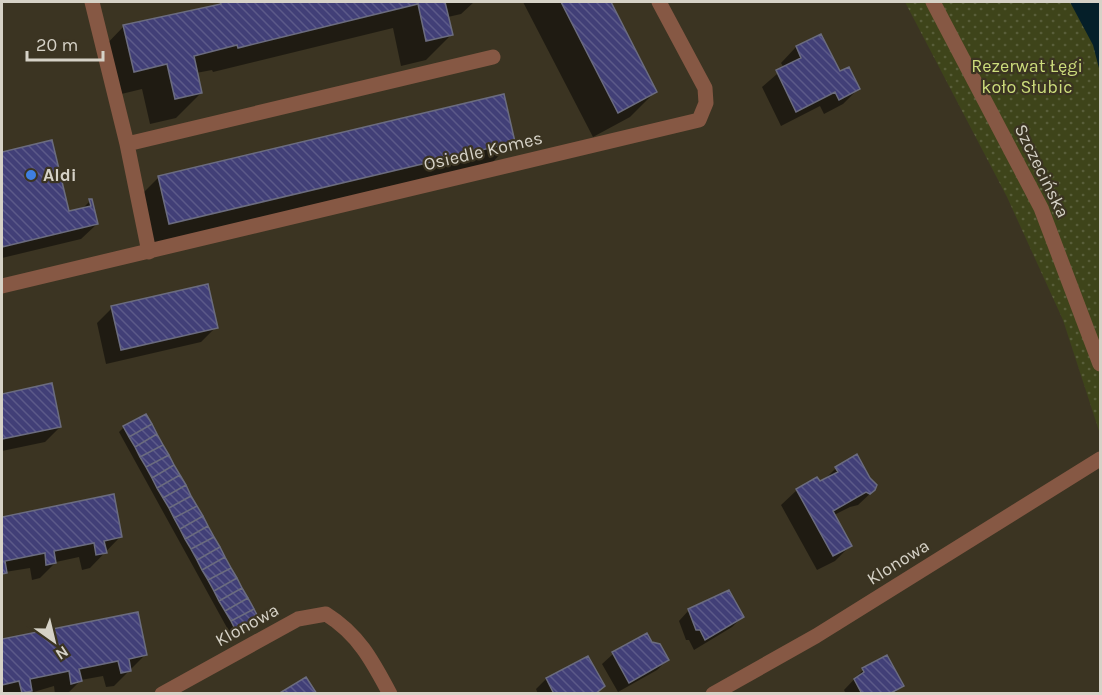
<svg xmlns="http://www.w3.org/2000/svg" width="1102" height="695" font-family="Karla,sans-serif">
<style>
.park{fill:url(#park-dots)}
.water{fill:#051f29}
.shadow{fill:#0007}
.building{fill:url(#building-back-hatch);stroke:#6b6c7f;stroke-width:1.5}
.lines{fill:none;stroke-linecap:round;stroke-linejoin:round}
.minor{stroke:#865844;stroke-width:15}
.shop-dot{fill:#3f7fe0;stroke:#3b3422;stroke-width:2}
.labels{text-anchor:middle;stroke-width:4.5;stroke-linejoin:round;paint-order:stroke}
.park-label{font-size:18px;fill:#cddd7c;stroke:#3b3422}
.street-label{font-size:18px;fill:#d6d2c7;stroke:#3b3422}
.poi-label{font-size:18px;font-weight:bold;fill:#d6d2c7;stroke:#3b3422;text-anchor:start}
</style>
<defs>
<pattern id="park-dots" width="8" height="8" patternUnits="userSpaceOnUse" patternTransform="scale(1.5)"><rect width="8" height="8" fill="#3e441a"/><path d="M2 2h.1M6 6h.1" fill="none" stroke="#595e3a" stroke-width="1.8" stroke-linecap="round"/></pattern>
<pattern id="building-back-hatch" width="6" height="6" patternUnits="userSpaceOnUse" patternTransform="scale(1.5)"><rect width="6" height="6" fill="#413f77"/><path d="M-1 5l2 2M0 0l6 6M5-1l2 2" fill="none" stroke="#5c5a89"/></pattern>
</defs>
<rect width="100%" height="100%" fill="#3b3422"/>
<path class="park" d="M905,2H1100V434L1063,320L1007,197Z"/>
<path class="water" d="M1070,2H1100V72L1093,45Z"/>
<path class="shadow" d="M230,2H474L461,14L448,17L452,34L426,60L401,66L393,28L213,72L212,70L196,73L201,93L176,118L150,124L142,89L109,97L99,52L124,26L218,7Z
M523,2H609L655,92L630,117L593,137Z
M821,36L840,73L858,89L843,104L824,114L820,106L781,126L762,87L784,68L781,63L796,47Z
M513,141L488,167L144,248L133,203L159,177Z
M51,142L68,213L81,210L90,201L97,224L81,239L2,258V153Z
M112,308L216,327L201,342L106,364L97,323Z
M51,385L60,427L45,442L2,451V395Z
M124,427L257,618L253,623L231,635L119,432Z
M836,468L874,490L858,505L850,507L834,515L851,545L835,561L817,570L781,505L797,490L822,482Z
M113,496L120,537L90,568L82,570L79,557L56,562L40,578L32,580L30,568L5,572L2,576V518Z
M689,610L742,617L732,627L694,650L689,640H686L679,621Z
M137,614L145,655L114,686L106,687L103,676L81,680L67,694H55L54,686L27,694H2V641Z
M647,635L667,660L657,670L618,692L602,664L613,654Z
M588,658L595,694H538L536,689L546,679Z
M863,670L902,685L894,694H846L844,690Z"/>
<path class="building" d="M220,2H445L453,35L426,41L418,4L238,48L237,45L194,56L202,93L175,99L167,64L134,72L123,25L221,4Z
M561,2H611L657,92L618,113Z
M821,34L840,71L849,67L860,89L839,100L835,92L796,112L776,70L801,58L796,46Z
M504,94L515,142L169,224L158,176Z
M52,140L69,211L91,206L89,199H92L98,224L2,247V152Z
M208,284L218,328L121,350L111,306Z
M52,383L61,427L2,439V394Z
M146,414L152,424L129,437L123,426Z
M152,424L157,434L135,447L129,437Z
M157,434L163,445L140,457L135,447Z
M163,445L169,455L146,467L140,457Z
M857,454L870,478L877,485L875,490L870,494L866,492L833,511L852,546L833,556L796,489L817,477L820,481L838,472L835,467Z
M169,455L174,465L152,478L146,467Z
M174,465L180,475L157,488L152,478Z
M180,475L186,485L163,498L157,488Z
M186,485L191,496L169,508L163,498Z
M114,494L122,537L104,541L107,553L96,555L94,543L54,551L56,563L46,565L45,553L5,561L7,573L2,574V517Z
M191,496L197,506L174,518L169,508Z
M197,506L203,516L180,529L174,518Z
M203,516L208,526L185,539L180,529Z
M208,526L214,537L191,549L185,539Z
M214,537L220,547L197,560L191,549Z
M220,547L225,557L202,570L197,560Z
M225,557L231,568L208,580L202,570Z
M231,568L237,578L214,591L208,580Z
M237,578L242,588L219,601L214,591Z
M242,588L248,598L225,611L219,601Z
M729,590L744,617L705,640L700,630H696L688,609Z
M248,598L254,609L231,621L225,611Z
M254,609L259,619L236,631L231,621Z
M138,612L147,655L129,659L131,671L121,673L118,661L79,669L82,681L71,684L69,671L30,679L32,691L22,693L19,681L2,685V639Z
M647,633L652,642L660,644L669,660L629,683L612,652Z
M887,655L904,686L889,694H862L854,679L864,672L862,668Z
M588,656L605,686L595,694H554L546,678Z
M306,677L317,694H278Z"/>
<g class="lines">
<path class="minor" d="M92,2L127,144L149,252
M933,2L1041,208L1100,364
M127,144L493,57
M2,286L699,120L706,103L705,88L659,2
M162,694L298,619L326,614C358,634 372,660 390,694
M713,694L816,636L1100,459"/>
</g>
<circle class="shop-dot" cx="31" cy="175" r="6"/>
<g class="labels">
<g class="park-label">
<text x="1027" y="72">Rezerwat Łęgi<tspan x="1027" dy="21">koło Słubic</tspan></text>
</g>
<g class="street-label">
<text transform="translate(483 151) rotate(-13)" y="6">Osiedle Komes</text>
<text transform="translate(1042 171) rotate(64)" y="6">Szczecińska</text>
<text transform="translate(898 562) rotate(-32)" y="6">Klonowa</text>
<text transform="translate(247 625) rotate(-29)" y="6">Klonowa</text>
</g>
<g class="poi-label">
<text x="43" y="181">Aldi</text>
</g>
</g>
<rect width="1102" height="695" fill="none" stroke="#d6d2c7" stroke-width="6"/>
<g transform="translate(54 641) rotate(146)" stroke="#3b3422" stroke-width="4.5" paint-order="stroke">
<path d="M0-4.5L10 22L0 15L-10 22Z" fill="#d6d2c7"/>
<text y="-9" font-size="16" font-weight="bold" text-anchor="middle" fill="#d6d2c7">N</text>
</g>
<path d="M27 51v9h76v-9" fill="none" stroke="#d6d2c7" stroke-width="3"/>
<text x="36" y="51" font-size="18" fill="#d6d2c7" stroke="#3b3422" stroke-width="4.5" paint-order="stroke">20 m</text>
</svg>
